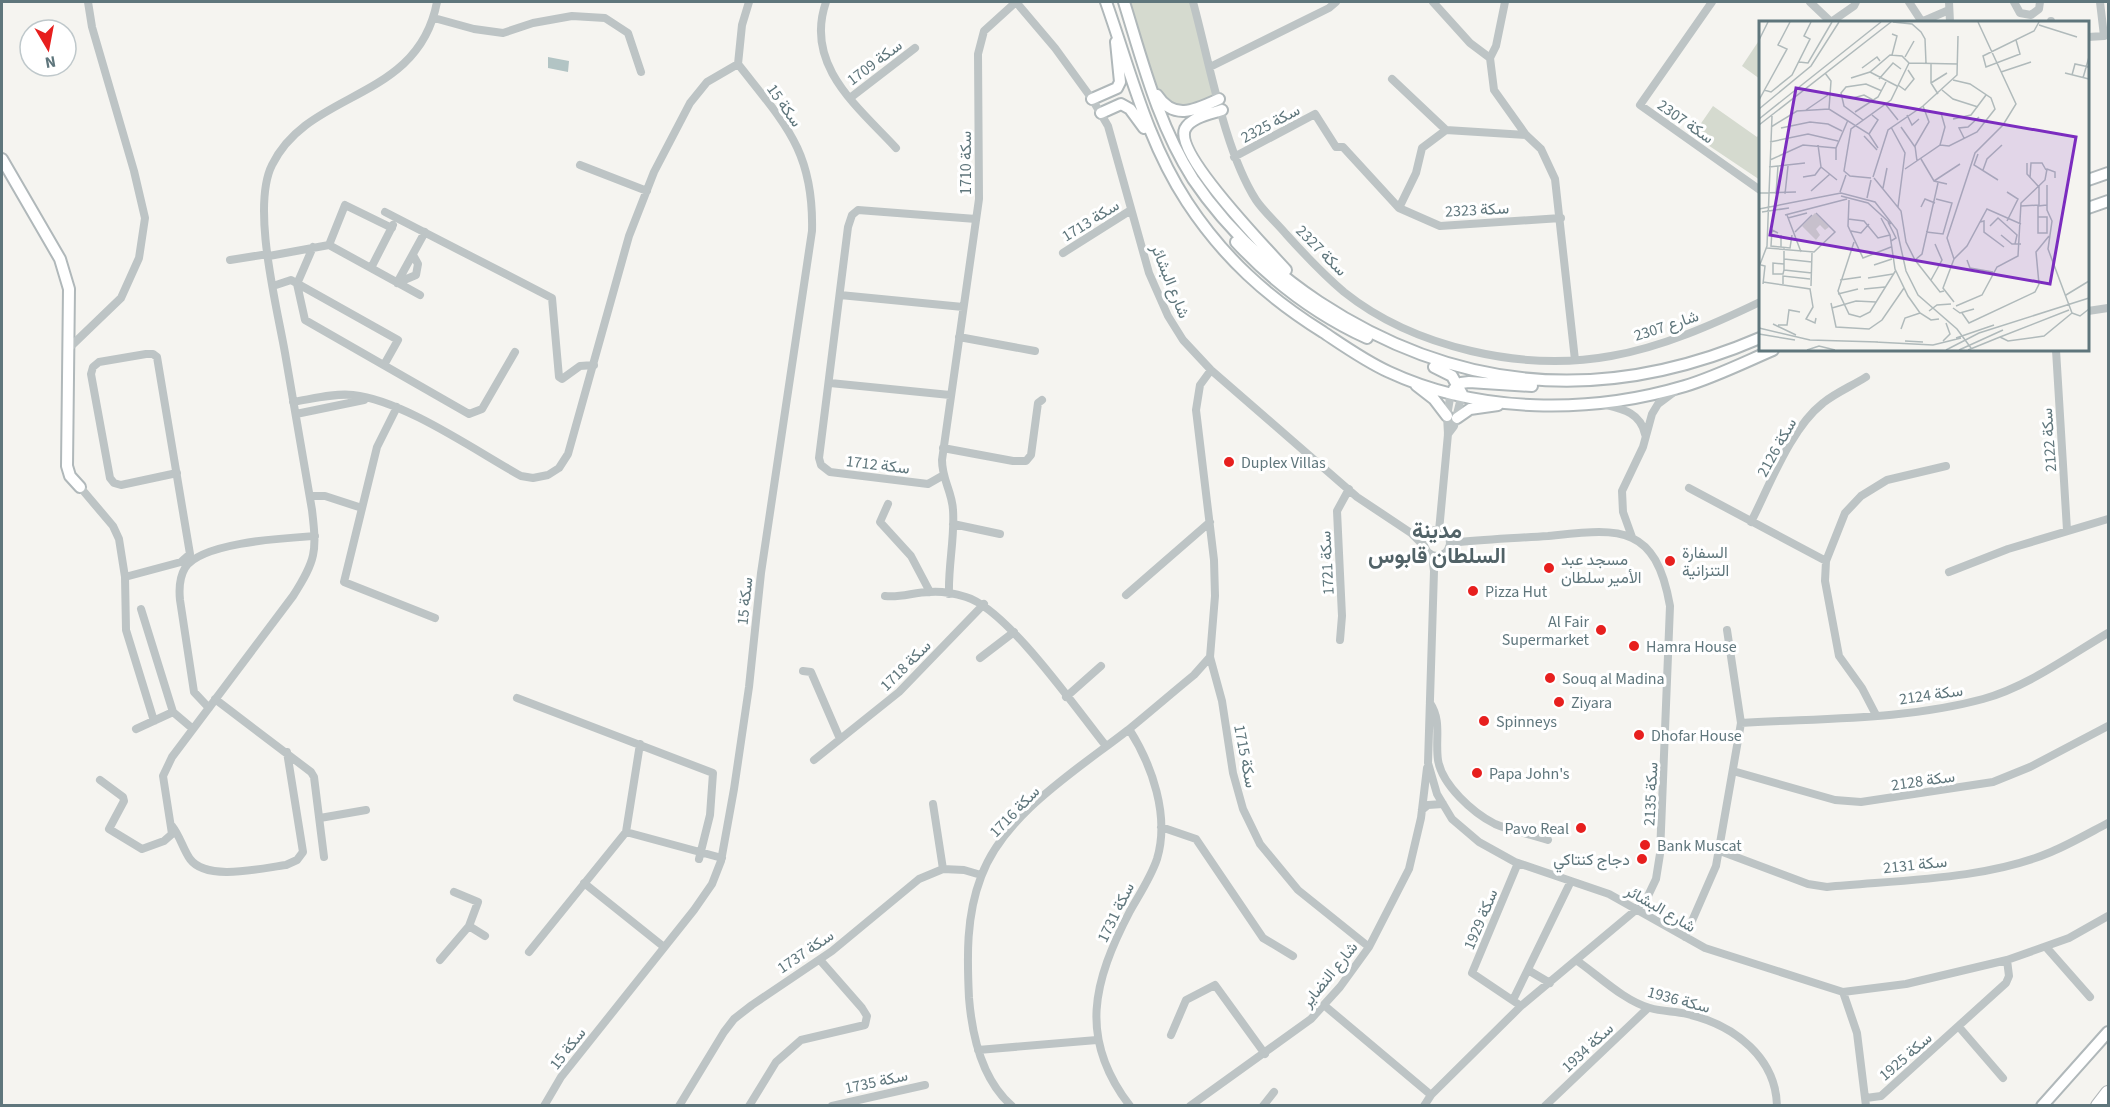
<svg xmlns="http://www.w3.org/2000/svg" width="2110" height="1107" font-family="'Source Sans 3',Vazirmatn,sans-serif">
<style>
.green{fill:#d5dacf}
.water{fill:#b2c4c4}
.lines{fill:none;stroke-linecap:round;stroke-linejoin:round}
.secondary-casing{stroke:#b0b8ba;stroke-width:14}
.highway-casing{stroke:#b1b6b8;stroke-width:16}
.street{stroke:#bdc4c5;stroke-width:8}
.secondary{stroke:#fff;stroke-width:10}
.highway{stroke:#fff;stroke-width:14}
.poi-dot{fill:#e71f1e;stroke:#fff;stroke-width:2}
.labels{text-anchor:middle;stroke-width:6;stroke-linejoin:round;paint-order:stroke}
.street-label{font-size:16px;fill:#5f767c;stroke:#fff}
.poi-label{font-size:16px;fill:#5f767c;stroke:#fff;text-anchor:start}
.district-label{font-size:22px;font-weight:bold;fill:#516267;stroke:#fff}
.inset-road{fill:none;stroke:#b0babb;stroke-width:1.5}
.view{fill:#7b2cbf;fill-opacity:0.15;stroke:#7b2cbf;stroke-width:3}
.inset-edge{fill:none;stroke:#5f767c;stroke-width:3}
</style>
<rect width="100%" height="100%" fill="#f5f4f0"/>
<path class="green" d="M1125,2H1192L1218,98L1175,110L1158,94Z
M1760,39V79L1742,66Z
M1713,106L1757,137L1760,133V180L1693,135Z"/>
<path class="water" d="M548,57L569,61L568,72L548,68Z"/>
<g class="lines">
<defs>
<path id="secondary" d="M1106,2C1130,70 1147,141 1187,202C1223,257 1267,297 1323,332C1344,346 1365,361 1389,372C1479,414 1591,414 1685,386C1715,377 1745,362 1773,350
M1124,2C1143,63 1158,124 1193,179C1226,228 1270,269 1319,302C1459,394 1607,404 1760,338
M1157,95C1174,121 1195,110 1219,99
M1092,99L1117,88L1120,82L1116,42
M1222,110C1210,114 1191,117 1185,129C1174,154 1268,250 1286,270
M1101,113L1121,104L1130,109L1144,128
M2,159L60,259L69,289L67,466L70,476L80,487
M2088,180L2108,173
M2088,208L2108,201
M1236,242C1274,283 1317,315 1367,338
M1434,367L1452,376L1462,394
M1416,385L1434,399L1447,416
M1454,389L1461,383L1469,382L1532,386
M1457,418L1470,409L1498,405
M2042,1106L2108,1032"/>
<path id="highway" d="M2098,1106L2108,1093"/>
</defs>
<use href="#secondary" class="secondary-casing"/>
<use href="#highway" class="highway-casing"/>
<path class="street" d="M826,2C804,65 857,106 896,148
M1016,2L1055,48L1092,99L1108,126L1149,273L1168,316L1183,340L1211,370L1357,497L1411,533L1424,546
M1193,2C1209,60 1224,150 1256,200C1264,212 1277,223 1286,234C1304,254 1324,275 1344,292C1414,348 1524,372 1611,356C1663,347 1714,324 1760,302
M1433,2L1470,43L1490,58
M1712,2L1640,105L1760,190
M1810,2L1831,22
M1909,2L1922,22
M1949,2L1950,22
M2014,2L2020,13L2031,15L2039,9L2040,2
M434,18L474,29L503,33L533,23L572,16L605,18L628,33L641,72
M2051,21V22
M1831,22L1854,6L1856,2
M1921,22L1949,10
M2088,37L2104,36L2100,2
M1490,58L1494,90L1526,135L1541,149L1555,179L1575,360
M1490,58L1496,46L1505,2
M738,64L742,25L749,2
M1210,67L1329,8L1336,2
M1392,79L1446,130
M850,98L915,48
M1234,157L1315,114L1336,147H1343L1399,208L1440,226L1561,218
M580,165L647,191
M1399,208L1416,173L1422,148L1446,130L1526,135
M385,212L552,298L559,377L562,379L580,366L594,365
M329,245L345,205L392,228
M313,247L297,284L305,320L469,414L482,409L515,352
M1063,253L1131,210
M413,255L418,264L416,275L397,283L425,232
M269,256L329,245L420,295
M230,260L268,254
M371,268L393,225
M273,286L291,280L398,340L384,365
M840,295L963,307
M2088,311L2108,308
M959,337L1035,351
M68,349L121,298L139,258L145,218L134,171L92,27L88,2
M2056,350L2067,530
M1211,370L1200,385L1196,410L1214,560L1215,596L1210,657L1222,701L1233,773L1243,809L1260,844L1298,890L1369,947
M830,383L950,395
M293,402C312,399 334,393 353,395C403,400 476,451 521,476L533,478L548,475L559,468L568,454L629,236L654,172L690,103L707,82L738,64
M1602,404C1622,409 1640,412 1645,434
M397,407L377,447L344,582L435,618
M296,414L364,400
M1448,434L1454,426L1462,394
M943,448L1013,461H1026L1031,455L1038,403L1042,400
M942,476L928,484L830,472L821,465L819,458L848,227L852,215L858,210L976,219
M80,487L113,526L119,539L125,577L126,630L154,721
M1689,488L1826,561
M310,496H325L362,508
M888,504L880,522L911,556L930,592
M1751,522C1770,485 1790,429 1823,403C1835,393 1852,386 1866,377
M953,524L1000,534
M1424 543a13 13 0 1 1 26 0a13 13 0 1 1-26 0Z
M1439,531L1448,434L1447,416L1451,392
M1632,537L1623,512L1622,491L1643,447L1652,414L1658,404L1674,392
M1432,555L1434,571L1428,763L1437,794L1452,819L1479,842L1515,862L1609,894L1705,948L1843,992L1906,984L2007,960L2069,938L2108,916
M1949,572L2008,549L2108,519
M125,577L181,562L190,554C179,488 168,423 157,357L153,354H146L99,362L93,367L91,374L110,478L114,483L121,485L177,473
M949,594C948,566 955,537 953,510C952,491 942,480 942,460L979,199L978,54L984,31L1016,2
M1126,595L1210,522
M885,596C901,598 914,592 930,592C941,591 956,594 966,597C1007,609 1077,710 1106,746
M141,609L173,712
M1340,640L1342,616L1337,511L1349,489
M980,658L1014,632
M803,671L811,672L840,739
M1066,697L1101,666
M517,698L713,773L710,815L699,859
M215,699L311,772L314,777L324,857
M1430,703C1442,721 1435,739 1438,760C1442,785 1473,813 1495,824C1511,831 1531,834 1548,840
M209,708L194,692L180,600C179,590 179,578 185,568C201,542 286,538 315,536
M1876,715L1862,688L1839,656L1825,581L1826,561L1845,513L1861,496L1887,480L1946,466
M1741,723C1820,718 1906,720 1983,699C2027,687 2069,656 2108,633
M136,729L173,712L193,729
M1129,729C1152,765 1170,816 1157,859C1151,877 1139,895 1130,911C1093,982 1078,1038 1130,1106
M814,760L899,692L984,604
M1733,771L1835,800L1861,802L1993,782L2030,767L2108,726
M100,780L123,797L124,801L109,829L142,849L164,841L172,834L163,776L172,757L293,596C316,560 317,552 312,510C303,458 294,406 285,353C277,307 251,207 272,165C309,89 418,102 437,2
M933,804L943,869
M1422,810L1428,805L1443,804
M320,818L366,810
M172,826C180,836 183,849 190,859C207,882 262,868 286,865L297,860L303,852L287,752
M1161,827L1196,839L1263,938L1293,956
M626,832L722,858
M1720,851L1808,884L1827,887C1898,880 1985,880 2051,852C2070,844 2089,833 2108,823
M1518,863L1472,973L1521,1006
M584,883L664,947
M454,892L478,902L469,926L485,936
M1685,937L1716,866L1741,723L1727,630
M2046,947L2090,997
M529,952L626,832L640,744
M440,960L469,926
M1576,960C1598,975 1624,1001 1650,1008C1663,1012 1678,1011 1691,1015C1735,1026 1776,1058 1777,1106
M1528,970L1550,983
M1843,992L1857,1033L1866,1106
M1513,1000L1571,881
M1325,1006L1431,1095
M1959,1027L2003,1078
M1171,1035L1186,1000L1215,985L1265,1054
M978,1050L1097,1040
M1866,1098L1881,1096L2006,983L2009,976L2007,960
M544,1106L561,1077L694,910L712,884L721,861L734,789L749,687L761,573L812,231C814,151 785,124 738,64
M679,1106L724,1032L734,1019L752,1005L832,951L919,879L943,869L964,870L981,875
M749,1106L776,1062L801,1040L865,1025L867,1016L862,1008L820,960
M832,1106L925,1085
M1012,1106C982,1080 972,1035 969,998C967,957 966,916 981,877C1003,815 1078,769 1128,730C1150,712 1172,693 1194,675L1210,657
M1190,1106L1311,1019L1340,987L1369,947L1409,869L1421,818L1427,768
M1263,1106L1274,1092
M1424,1106L1431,1095L1521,1006L1637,909L1647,898L1656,879L1660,854L1670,606C1655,522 1618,529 1548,536C1518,538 1489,539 1459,542L1449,547
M1545,1106L1648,1008"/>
<use href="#secondary" class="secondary"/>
<use href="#highway" class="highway"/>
</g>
<g class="poi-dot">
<circle cx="1229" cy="462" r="6"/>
<circle cx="1670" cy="561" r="6"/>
<circle cx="1549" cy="568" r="6"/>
<circle cx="1473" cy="591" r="6"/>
<circle cx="1601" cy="630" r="6"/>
<circle cx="1634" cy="646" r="6"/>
<circle cx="1550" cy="678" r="6"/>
<circle cx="1559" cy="702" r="6"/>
<circle cx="1484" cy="721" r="6"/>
<circle cx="1639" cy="735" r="6"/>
<circle cx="1477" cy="773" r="6"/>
<circle cx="1581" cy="828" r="6"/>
<circle cx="1645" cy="845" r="6"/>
<circle cx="1642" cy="859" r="6"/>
</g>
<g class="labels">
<g class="street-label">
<text transform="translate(874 62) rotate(-37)" y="6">سكة 1709</text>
<text transform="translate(785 105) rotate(55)" y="6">سكة 15</text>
<text transform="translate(1686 121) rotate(35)" y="6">سكة 2307</text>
<text transform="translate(1270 123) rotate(-28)" y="6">سكة 2325</text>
<text transform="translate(965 163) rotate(-90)" y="6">سكة 1710</text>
<text transform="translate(1477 209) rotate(-3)" y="6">سكة 2323</text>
<text transform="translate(1090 220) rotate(-32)" y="6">سكة 1713</text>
<text transform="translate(1322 250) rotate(45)" y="6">سكة 2327</text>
<text transform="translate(1171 281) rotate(68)" y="6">شارع البشائر</text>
<text transform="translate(1666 325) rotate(-18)" y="6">2307 شارع</text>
<text transform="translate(2048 440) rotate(-94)" y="6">سكة 2122</text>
<text transform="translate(1776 447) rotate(-61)" y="6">سكة 2126</text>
<text transform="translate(878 464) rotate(7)" y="6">سكة 1712</text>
<text transform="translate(1326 563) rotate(-93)" y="6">سكة 1721</text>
<text transform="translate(744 601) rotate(-84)" y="6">سكة 15</text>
<text transform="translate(905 665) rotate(-45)" y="6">سكة 1718</text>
<text transform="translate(1931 694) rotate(-8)" y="6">سكة 2124</text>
<text transform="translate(1246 756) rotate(79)" y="6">سكة 1715</text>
<text transform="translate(1923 780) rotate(-8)" y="6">سكة 2128</text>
<text transform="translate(1650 794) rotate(-87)" y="6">سكة 2135</text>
<text transform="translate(1014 811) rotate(-46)" y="6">سكة 1716</text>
<text transform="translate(1915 864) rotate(-6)" y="6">سكة 2131</text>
<text transform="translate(1661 908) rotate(30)" y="6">شارع البشائر</text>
<text transform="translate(1115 912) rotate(-64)" y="6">سكة 1731</text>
<text transform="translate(1480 919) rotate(-67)" y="6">سكة 1929</text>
<text transform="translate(805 951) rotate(-34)" y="6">سكة 1737</text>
<text transform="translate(1329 974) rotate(-51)" y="6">شارع النضاير</text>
<text transform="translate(1679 999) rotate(15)" y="6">سكة 1936</text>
<text transform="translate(1587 1047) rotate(-43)" y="6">سكة 1934</text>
<text transform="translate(567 1048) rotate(-52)" y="6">سكة 15</text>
<text transform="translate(1905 1056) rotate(-41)" y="6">سكة 1925</text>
<text transform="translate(876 1081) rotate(-12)" y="6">سكة 1735</text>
</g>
<g class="poi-label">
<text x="1241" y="468">Duplex Villas</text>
<text x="1682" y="558">السفارة<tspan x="1682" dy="18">التنزانية</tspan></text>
<text x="1561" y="565">مسجد عبد<tspan x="1561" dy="18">الأمير سلطان</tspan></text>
<text x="1485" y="597">Pizza Hut</text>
<text x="1589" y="627" text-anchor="end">Al Fair<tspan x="1589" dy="18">Supermarket</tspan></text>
<text x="1646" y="652">Hamra House</text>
<text x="1562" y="684">Souq al Madina</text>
<text x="1571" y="708">Ziyara</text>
<text x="1496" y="727">Spinneys</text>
<text x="1651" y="741">Dhofar House</text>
<text x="1489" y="779">Papa John's</text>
<text x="1569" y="834" text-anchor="end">Pavo Real</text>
<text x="1657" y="851">Bank Muscat</text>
<text x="1630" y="865" text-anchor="end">دجاج كنتاكي</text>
</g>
<g class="district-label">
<text x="1437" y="538">مدينة<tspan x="1437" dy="25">السلطان قابوس</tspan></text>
</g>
</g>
<g transform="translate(1759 21)">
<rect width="330" height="330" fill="#f5f4f0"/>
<path d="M56,192L70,206L66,209L61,204L57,208L61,214L57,219L43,205Z" fill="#d5dacf"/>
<path class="inset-road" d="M134,1L153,3L162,11L166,18L167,42M280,4L318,16M133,13L138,15L133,34M0,19L9,1M257,19L261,33L227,46L224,35L275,10L280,1M146,36L155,20M40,41L49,42L73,1M150,42L199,43M172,43V62L179,73M103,47L118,36L121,40M111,51L138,65M242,51L272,41M66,52L72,60L70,88M306,52L330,58M313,54L316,43L330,46M92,57L111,51L131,34L143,35L150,42M324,57L330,36M120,58L134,42L142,48M172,62L188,52M139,64L146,69L155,58L149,49M5,69L12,71L33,54L51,18L45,15L52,1M183,69L194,78L219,86M94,77L105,74L114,79M0,79L28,28L19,24L31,1M127,84L139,99M0,88L52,45L80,1M47,89L69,74M96,91L119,76L127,61M148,94L153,104L160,98M0,98L122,1M194,98L212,94L227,74M104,99L85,85L82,72L87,66L107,63L123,70M0,104L132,1M12,106L38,90L70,88L110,113L119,127M132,106L146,132L139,186M142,106L156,126M22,107L51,101L69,103L83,110M110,113L119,99L113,94M105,115L118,129M205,117L200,107L209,106L220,96M11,121L49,113L79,120M181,124L190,125L218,111L236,88L232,77L211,63L194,59M219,133L215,144L239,159M162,138L175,160L188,163M11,139L44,124L77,127M77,139V127L89,99M158,140L156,125L170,101L164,85M268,142V153L279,165M10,146L46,142M62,146L78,159M146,148L181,124L186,106L182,92M224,149L228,138L243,124M44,156L56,154L62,146L59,124M114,156L129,109L164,85L198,54L199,15M112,157L91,155L85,150L92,108L132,79L150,42M115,157L142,190L147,221L156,239L181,271L185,270M271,157L272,142H283L287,149M175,160L201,143M288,164V189L293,200L289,228L313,292M124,167L128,147M52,170L71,153M81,171L87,154M248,171L259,178L248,200M0,172L37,171M17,173L19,145M26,173L29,145M82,175L109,182L132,203M108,177L112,159M90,179L89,205L104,237L132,226M262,185L280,184V164M162,186L166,178L176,182M0,188L82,172L116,181L138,209L147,250L159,274L198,308L212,327M3,191L30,187M26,194L88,178M28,194L42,231M279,196H288V212H279V185L288,184M29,197L48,192M122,197L131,214L136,248L149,275L161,292L172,299L180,298M89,198L105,200L119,217L131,214M129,201L137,217L132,220M221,201L225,200V211L245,226M231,205L239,197L258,214L256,223M92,210L102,212L110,203M36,211L53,194M167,211L184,213L193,182L177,178M19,212L13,209L12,225L31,227L33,214M242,214L253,223H262M22,221V214V226M95,221L79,270L90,293L101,296L111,291L137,249M8,227L55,231L76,211L57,192M25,238L53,241M195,238L188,217L216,132L244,104L257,83L219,1M195,238L208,225L228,188L262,203M195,238L184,267L195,281M156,239L163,233L179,162M208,239L211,247L234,251M25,243L14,242V253H24L25,249V227M2,244L6,245L4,263M115,244L133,238M0,246L8,225L13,95M25,249L53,252M109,257L134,253M81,259L102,256M172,259L183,239L176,223M4,261L51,268L54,286L47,298L56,302L57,297M24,263V255L51,258M52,265L53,232M105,268L126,266M79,273L99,268M307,274L330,260M72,282L77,306L110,308L123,299L145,267M197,285L223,274L238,246L259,235L262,182L286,159L288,148L296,151V157M73,287L97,280L117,281M194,287L201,292L215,288M170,290L178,284L192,283M203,292L210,302L276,271L280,263L277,231L290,215M313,292L321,295L330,288M14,303L37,314M19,304H28L30,289L41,291M0,307L51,319L119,321M142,308L146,297L161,292M0,313L36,319M241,316L249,320L285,315L313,292M241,316L310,289M197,317L235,304M146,320L164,321M184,320L191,313L187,302M116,321L174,324L202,317M48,329L60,325L76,329M187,329L220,312L330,277M200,329L244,309M209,329L241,316"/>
<path class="view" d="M37,67L317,116L291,263L11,214Z"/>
<rect width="330" height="330" class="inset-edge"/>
</g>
<rect width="2110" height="1107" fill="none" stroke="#5f767c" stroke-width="6"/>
<g transform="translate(48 48) rotate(170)"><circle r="28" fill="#ffffff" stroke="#bfc8cb" stroke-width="1.5"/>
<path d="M0-4.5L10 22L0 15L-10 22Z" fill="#e71f1e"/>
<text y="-9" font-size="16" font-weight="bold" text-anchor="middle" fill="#5f767c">N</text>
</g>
</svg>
